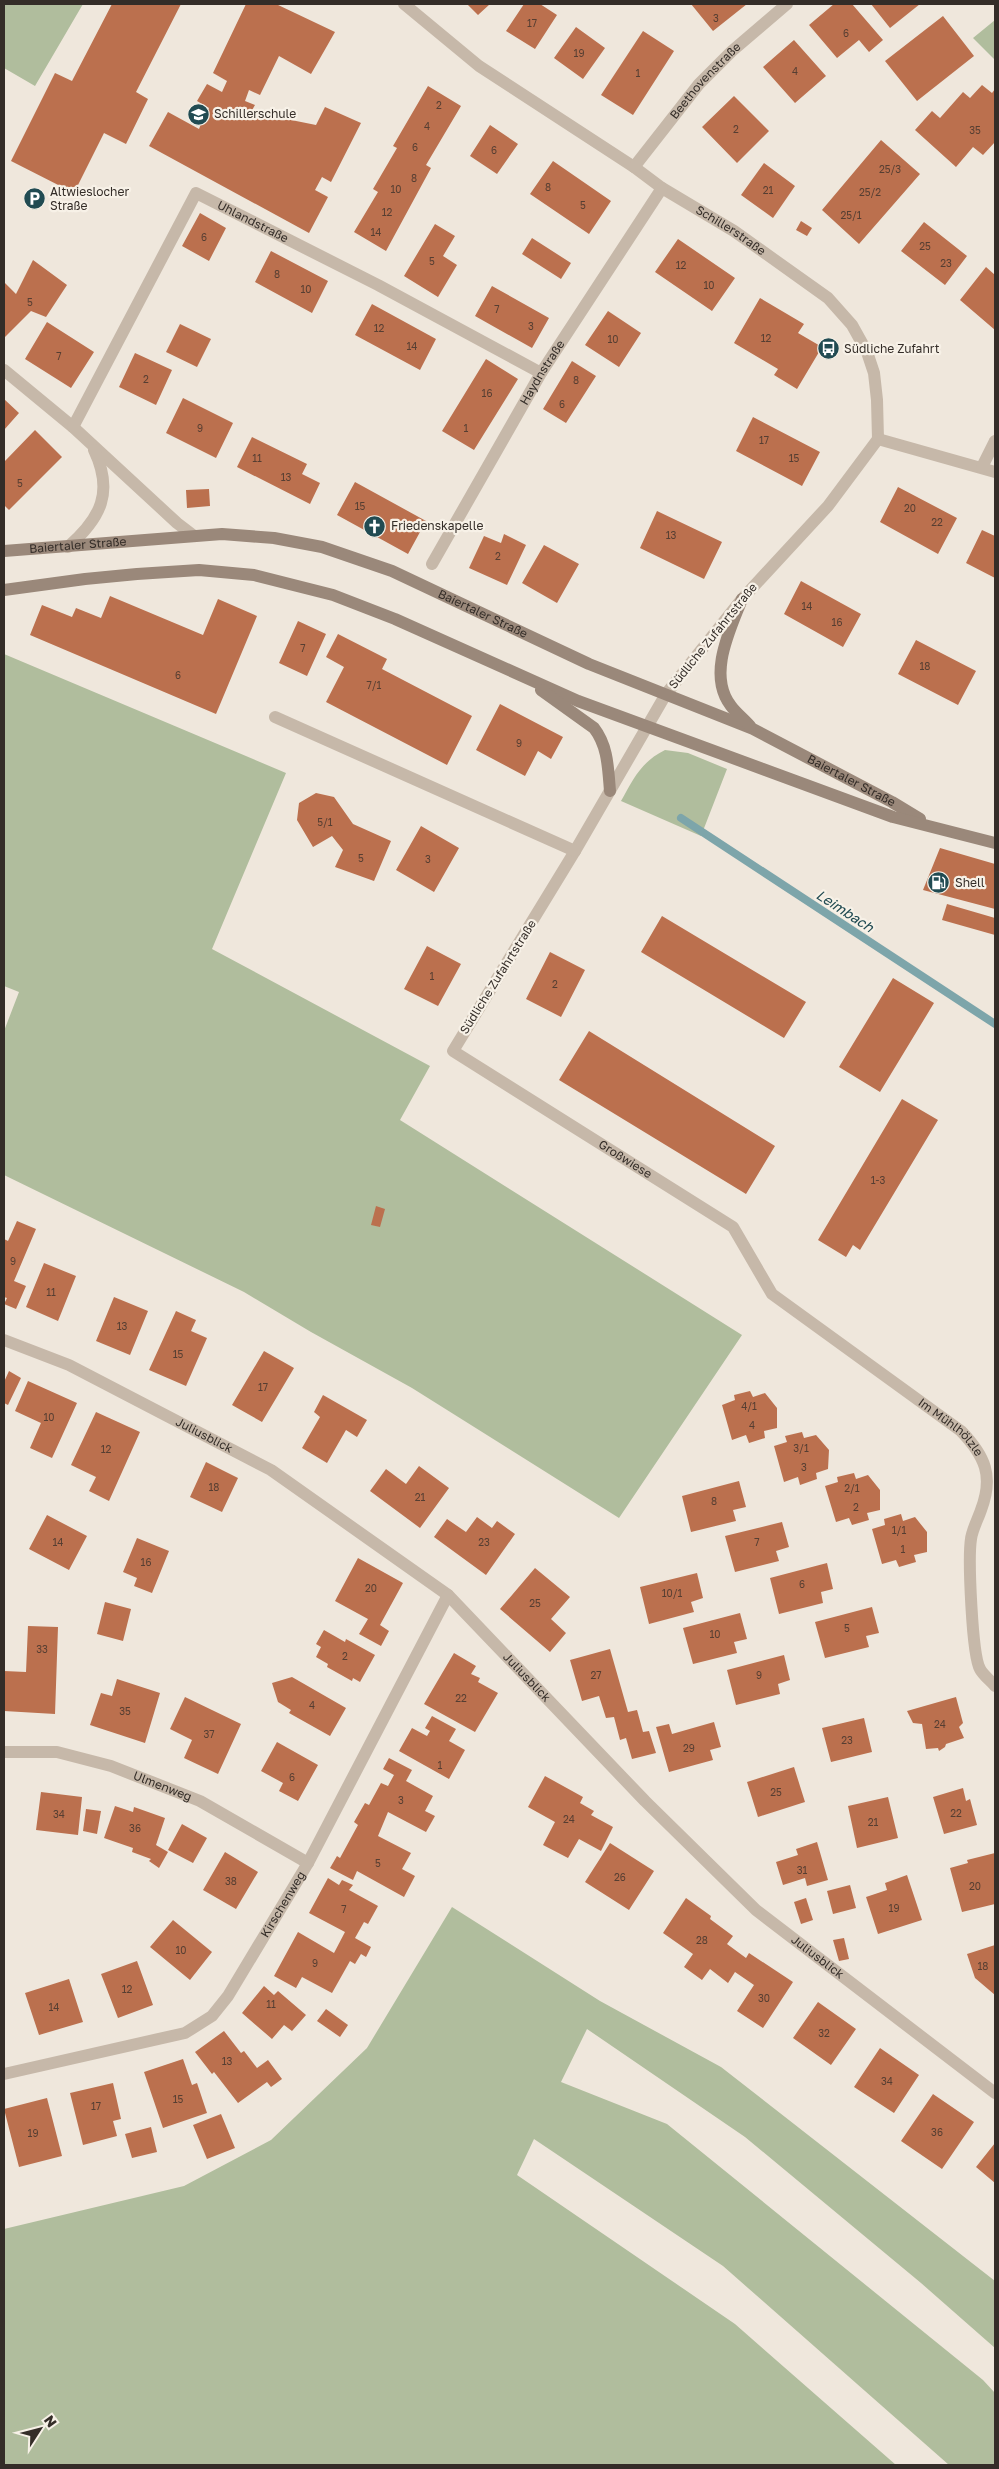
<svg xmlns="http://www.w3.org/2000/svg" width="999" height="2469" font-family="'Golos Text',sans-serif">
<style>
.green{fill:#b0bd9d}
.lines{fill:none;stroke-linecap:round;stroke-linejoin:round}
.stream{stroke:#7da5aa;stroke-width:8}
.building{fill:#bb704e}
.street{stroke:#c6b8a9;stroke-width:12}
.secondary{stroke:#9a887a;stroke-width:12}
.labels{text-anchor:middle;stroke-width:4.5;stroke-linejoin:round;paint-order:stroke}
.number-label{font-size:10px;fill:#563e32}
.street-label{font-size:12px;fill:#342d28;stroke:#f7f1e7}
.poi-label{font-size:12px;fill:#342d28;stroke:#f7f1e7;text-anchor:start}
.water-label{font-size:14px;font-style:italic;fill:#214b52;stroke:#f7f1e7}
</style>
<rect width="100%" height="100%" fill="#efe7dc"/>
<path class="green" d="M4,4H83L35,86L4,68Z
M995,20V60L973,38Z
M4,654L286,773L212,949L430,1066L400,1120L742,1335L619,1518L412,1388L311,1332L244,1292L4,1175V1031L19,992L4,986Z
M665,750L688,753L727,769L701,836L621,801C634,778 641,762 665,750Z
M452,1907L600,2001L721,2067L995,2281V2348L921,2283L745,2137L587,2029L561,2082L667,2124L983,2380L995,2393V2465H949L723,2266L534,2139L517,2175L735,2324L896,2465H4V2229L184,2186L271,2140L367,2048Z"/>
<g class="lines">
<path class="stream" d="M681,818L995,1024"/>
</g>
<path class="building" d="M112,4H181L136,92L148,99L126,144L104,133L74,193L11,161L55,73L72,81Z
M246,4H276L335,32L311,74L279,56L260,95L249,90L245,101L255,105L251,112L316,125L325,107L361,123L331,182L322,177L315,190L328,197L309,233L149,146L168,112L199,129L201,124L194,120L201,107L208,110L209,108L197,101L207,84L222,92L227,81L213,73Z
M467,4H490L478,15Z
M524,4H540L557,15L535,49L506,31Z
M691,4H747L713,31Z
M834,4H852L883,40L869,52L859,40L837,58L809,25Z
M871,4H920L890,28Z
M943,16L974,56L917,101L885,61Z
M576,27L605,48L583,79L554,58Z
M643,31L674,51L633,115L601,95Z
M794,40L826,76L795,103L763,67Z
M982,85L992,93L995,89V142L983,155L973,147L956,167L915,130L932,111L940,118L963,92L970,98Z
M428,86L461,106L426,165L431,168L386,251L354,232L378,192L373,189L397,148L393,146Z
M734,96L769,131L737,163L702,127Z
M490,125L518,144L497,174L470,156Z
M881,140L920,174L859,244L822,210Z
M553,161L611,201L589,234L530,194Z
M764,163L795,186L773,218L741,195Z
M200,213L226,228L209,261L182,246Z
M801,221L812,228L807,236L796,230Z
M924,222L967,256L945,285L901,251Z
M435,224L455,236L443,256L457,265L438,297L404,276Z
M532,238L571,263L561,279L522,254Z
M678,239L735,278L712,311L655,272Z
M271,251L328,281L312,313L255,282Z
M33,260L67,285L46,317L31,311L4,338V282L16,294Z
M986,267L995,275V330L960,300Z
M492,286L549,318L532,348L475,316Z
M760,298L804,324L798,333L822,347L797,389L774,375L778,369L734,343Z
M372,304L436,339L420,370L355,335Z
M608,311L641,333L619,367L585,345Z
M47,322L94,352L71,388L25,359Z
M180,324L211,339L197,367L166,352Z
M135,353L172,370L156,405L119,387Z
M486,359L518,379L474,450L442,431Z
M572,361L596,376L566,423L543,409Z
M183,398L233,423L216,458L166,433Z
M4,399L19,413L4,430Z
M753,417L820,452L802,486L736,451Z
M35,430L62,457L9,510L4,505V462Z
M252,437L307,464L302,474L320,483L310,504L237,467Z
M355,482L426,521L408,554L337,515Z
M898,487L957,518L938,554L880,522Z
M209,489L210,506L187,508L186,490Z
M657,511L722,542L704,579L640,548Z
M982,530L995,536V578L966,563Z
M504,534L526,545L507,585L469,568L484,536L501,543Z
M544,545L579,564L557,603L522,583Z
M801,581L861,614L843,647L784,614Z
M110,596L203,635L218,599L257,616L216,714L30,635L42,605L72,617L76,608L101,618Z
M298,621L326,634L307,676L279,663Z
M338,634L387,659L382,669L472,716L447,765L326,702L344,667L326,657Z
M916,640L976,671L958,705L898,674Z
M500,704L563,737L551,759L538,751L525,776L476,750Z
M316,793L334,797L353,824L391,841L374,881L335,867L343,850L332,836L313,847L297,820L299,803Z
M421,826L459,848L434,892L396,870Z
M940,848L995,864V909L923,890Z
M947,904L995,918V935L942,920Z
M662,916L806,1002L784,1038L641,952Z
M427,946L461,964L438,1006L404,989Z
M550,952L585,970L561,1017L526,999Z
M893,978L934,1003L880,1092L839,1067Z
M589,1031L775,1146L746,1194L559,1080Z
M902,1099L938,1120L860,1250L853,1245L846,1257L818,1240Z
M376,1206L385,1209L380,1227L371,1225Z
M17,1221L36,1229L14,1281L26,1286L16,1309L4,1304L7,1298L4,1297V1239L8,1241Z
M44,1263L76,1276L58,1321L26,1307Z
M114,1297L148,1311L130,1355L96,1341Z
M176,1311L196,1320L191,1331L207,1338L186,1386L149,1370Z
M264,1351L294,1368L262,1422L232,1405Z
M9,1371L21,1378L8,1405L4,1403V1382Z
M28,1381L77,1403L52,1458L30,1448L41,1423L15,1411Z
M750,1391L753,1397L765,1393L777,1408V1428L764,1431L765,1438L749,1443L746,1435L732,1440L722,1405L735,1400L734,1395Z
M323,1395L367,1420L357,1437L346,1430L327,1463L302,1448L320,1417L314,1412Z
M96,1412L140,1432L109,1501L89,1491L96,1477L71,1465Z
M802,1432L804,1438L816,1435L829,1450L828,1469L816,1473L817,1479L800,1485L798,1477L784,1482L774,1446L787,1442L785,1436Z
M206,1462L238,1478L222,1512L190,1497Z
M419,1466L449,1488L420,1528L370,1491L386,1469L406,1484Z
M854,1473L856,1479L868,1475L880,1490V1510L867,1513L869,1520L852,1525L849,1518L836,1522L825,1486L838,1482L837,1477Z
M739,1481L746,1507L733,1510L736,1521L691,1532L682,1496Z
M901,1514L903,1521L915,1517L927,1532V1552L914,1555L916,1562L899,1567L896,1560L882,1564L872,1529L885,1525L884,1519Z
M47,1515L87,1536L69,1570L29,1549Z
M477,1517L492,1528L497,1521L515,1534L486,1575L434,1537L447,1519L466,1532Z
M782,1522L789,1547L776,1551L779,1561L735,1572L725,1536Z
M137,1538L169,1551L152,1593L134,1586L137,1578L123,1572Z
M358,1558L403,1583L380,1625L389,1631L381,1646L359,1634L368,1619L335,1601Z
M827,1563L833,1589L821,1592L823,1603L779,1614L770,1578Z
M535,1568L570,1597L551,1619L566,1633L550,1652L500,1609Z
M697,1573L703,1598L691,1602L694,1612L649,1624L640,1587Z
M105,1602L131,1609L123,1641L97,1634Z
M872,1607L879,1633L866,1636L869,1647L825,1658L815,1622Z
M740,1613L747,1639L734,1642L737,1653L693,1664L683,1628Z
M28,1626L58,1627L55,1714L4,1711V1671L26,1672Z
M324,1630L345,1642L346,1639L375,1655L360,1682L353,1678L352,1681L327,1667L328,1664L316,1657L321,1647L316,1644Z
M610,1649L628,1712L637,1710L643,1732L649,1731L656,1753L632,1759L626,1738L620,1740L614,1717L606,1718L599,1696L582,1701L570,1660Z
M454,1653L476,1666L471,1674L480,1678L478,1682L498,1693L475,1732L424,1704Z
M784,1655L790,1680L778,1684L780,1694L736,1705L727,1670Z
M292,1677L346,1708L330,1736L289,1713L291,1710L278,1702L272,1683Z
M117,1679L160,1693L145,1743L90,1725L101,1693L112,1696Z
M185,1697L241,1724L218,1774L184,1758L192,1740L170,1729Z
M956,1697L963,1723L959,1727L964,1738L946,1744L945,1747L939,1751L938,1748L926,1749L922,1724L913,1723L907,1711Z
M432,1716L456,1729L449,1741L465,1750L449,1779L399,1751L412,1728L427,1736L430,1731L425,1728Z
M864,1718L872,1752L831,1762L822,1728Z
M714,1722L721,1747L710,1750L713,1760L669,1772L656,1727L669,1724L672,1734Z
M277,1742L318,1765L298,1801L279,1791L283,1783L261,1771Z
M389,1758L412,1770L406,1781L433,1796L425,1811L435,1816L426,1832L388,1812L378,1836L411,1853L402,1869L415,1876L404,1897L357,1871L353,1880L330,1868L337,1856L340,1858L358,1825L354,1822L365,1803L369,1805L381,1783L388,1786L394,1775L383,1769Z
M794,1767L805,1802L758,1817L747,1782Z
M545,1776L583,1797L580,1803L594,1811L591,1815L613,1827L601,1851L579,1839L568,1858L543,1845L555,1822L528,1807Z
M963,1788L966,1801L970,1799L977,1825L944,1834L933,1797Z
M41,1792L82,1797L78,1835L36,1830Z
M888,1797L898,1838L857,1848L848,1806Z
M115,1806L133,1812L134,1807L165,1818L156,1845L168,1852L159,1868L149,1861L151,1859L132,1852L133,1848L104,1838Z
M86,1809L101,1811L97,1834L83,1831Z
M182,1824L207,1838L193,1863L168,1850Z
M817,1842L828,1880L807,1886L805,1878L783,1885L776,1862L798,1855L796,1849Z
M610,1843L654,1871L629,1910L585,1882Z
M225,1852L258,1872L236,1909L203,1890Z
M995,1853V1904L962,1912L950,1868L968,1863L967,1860Z
M907,1875L922,1920L878,1934L866,1897L887,1890L885,1883Z
M328,1878L339,1885L342,1880L353,1885L349,1890L378,1906L368,1924L364,1922L355,1938L371,1947L366,1957L361,1954L355,1964L350,1961L332,1993L302,1977L296,1988L274,1976L298,1932L334,1953L345,1932L309,1913Z
M850,1885L856,1908L833,1914L827,1891Z
M686,1898L711,1916L710,1919L733,1936L727,1944L746,1958L749,1953L793,1982L763,2028L737,2011L754,1985L735,1972L728,1983L710,1969L702,1980L684,1967L693,1954L663,1933Z
M806,1898L813,1920L801,1924L794,1902Z
M173,1920L212,1952L190,1980L150,1947Z
M844,1938L849,1959L839,1961L833,1940Z
M995,1945V1995L975,1978L967,1954Z
M137,1961L153,2005L118,2018L101,1974Z
M69,1979L83,2022L39,2035L25,1993Z
M264,1986L274,1995L278,1991L306,2015L292,2031L284,2025L272,2039L242,2013Z
M818,2002L856,2029L831,2065L793,2038Z
M326,2009L348,2025L340,2037L317,2021Z
M224,2031L241,2053L244,2051L257,2068L268,2060L282,2079L271,2087L267,2082L238,2103L214,2072L212,2074L195,2052Z
M880,2048L919,2075L894,2113L854,2087Z
M183,2059L192,2085L197,2083L207,2113L163,2128L144,2072Z
M113,2083L121,2119L113,2121L117,2136L83,2145L70,2093Z
M933,2094L974,2122L942,2169L901,2141Z
M47,2098L62,2156L19,2167L4,2109Z
M221,2114L235,2148L207,2159L193,2125Z
M151,2127L157,2152L132,2158L125,2134Z
M995,2143V2183L976,2167Z"/>
<g class="lines">
<g class="street">
<path id="s1" d="M404,4L479,66L634,167L662,188L734,231L828,298L852,325L867,352L874,373L877,400L878,439"/>
<path id="s2" d="M634,167L699,84L732,51L787,4"/>
<path d="M4,370L73,427L177,523L194,536"/>
<path id="s3" d="M73,427L196,193L378,285L541,373"/>
<path id="s4" d="M878,439L828,506L742,599L666,694L575,851L453,1051L733,1227L772,1294L961,1431C985,1456 994,1476 981,1510C978,1519 972,1530 971,1539C968,1558 972,1655 980,1669C983,1675 991,1681 995,1686"/>
<path d="M878,439L995,472"/>
<path d="M982,467L995,441"/>
<path d="M68,547C101,518 114,492 94,450"/>
<path id="s5" d="M432,564L541,373L662,188"/>
<path d="M275,717L575,851"/>
<path id="s6" d="M4,1340L69,1365L271,1470L448,1595L645,1801L756,1910L995,2093"/>
<path id="s7" d="M4,1752H57L111,1766L200,1801L308,1863"/>
<path id="s8" d="M4,2074L185,2033L212,2016L228,1996L308,1863L448,1595"/>
</g>
<g class="secondary">
<path id="s9" d="M4,551L222,534L274,538L322,547L392,571L589,664L753,729L892,802L920,819"/>
<path d="M4,590L85,579L137,574L199,570L254,575L333,595L395,619L578,701L893,817L995,843"/>
<path d="M742,599C730,630 707,675 731,706C736,713 744,719 750,726"/>
<path d="M541,690L594,728C608,746 608,768 610,791"/>
</g>
</g>
<defs>
<symbol id="school-disc" viewBox="-11 -11 22 22"><circle r="9.5" fill="#214b52" stroke="#f7f1e7"/><path d="M0-5L7-2L0 1L-7-2ZM-4 1L0 2.5L4 1V4Q0 6-4 4Z" fill="#fff"/></symbol>
<symbol id="parking-disc" viewBox="-11 -11 22 22"><circle r="9.5" fill="#214b52" stroke="#f7f1e7"/><path d="M-3.5-5.5H1a3.5 3.5 0 0 1 0 7H-1V5.5H-3.5ZM-1-3.4V-.6H.8a1.4 1.4 0 0 0 0-2.8Z" fill="#fff"/></symbol>
<symbol id="bus-disc" viewBox="-11 -11 22 22"><circle r="9.5" fill="#214b52" stroke="#f7f1e7"/><path d="M-5-6H5V4H4V6H2V4H-2V6H-4V4H-5ZM-3.5-4V0h7V-4ZM-3.5 1.2v1.5H-2V1.2ZM2 1.2v1.5H3.5V1.2Z" fill="#fff"/></symbol>
<symbol id="church-disc" viewBox="-11 -11 22 22"><circle r="9.5" fill="#214b52" stroke="#f7f1e7"/><path d="M-1.2-6h2.4v3.5h3.3v2.4h-3.3V6h-2.4V-.1h-3.3v-2.4h3.3Z" fill="#fff"/></symbol>
<symbol id="fuel-disc" viewBox="-11 -11 22 22"><circle r="9.5" fill="#214b52" stroke="#f7f1e7"/><path d="M-5.5-6h7V0h2V4h1.3V-2.5L3-4.5l.8-.8L6-3V5H2.5V1h-1V6h-7ZM-4.2-4.7v3.2H.2V-4.7Z" fill="#fff"/></symbol>
</defs>
<g fill-rule="evenodd">
<use href="#school-disc" x="186" y="102" width="25" height="25"/>
<use href="#parking-disc" x="22" y="186" width="25" height="25"/>
<use href="#bus-disc" x="816" y="336" width="25" height="25"/>
<use href="#church-disc" x="362" y="514" width="25" height="25"/>
<use href="#fuel-disc" x="926" y="870" width="25" height="25"/>
</g>
<g class="labels">
<g class="number-label">
<text x="716" y="22">3</text>
<text x="532" y="27">17</text>
<text x="846" y="37">6</text>
<text x="579" y="57">19</text>
<text x="795" y="75">4</text>
<text x="638" y="77">1</text>
<text x="439" y="109">2</text>
<text x="427" y="130">4</text>
<text x="736" y="133">2</text>
<text x="975" y="134">35</text>
<text x="415" y="151">6</text>
<text x="494" y="154">6</text>
<text x="890" y="173">25/3</text>
<text x="414" y="182">8</text>
<text x="548" y="191">8</text>
<text x="396" y="193">10</text>
<text x="768" y="194">21</text>
<text x="870" y="196">25/2</text>
<text x="583" y="209">5</text>
<text x="387" y="216">12</text>
<text x="851" y="219">25/1</text>
<text x="376" y="236">14</text>
<text x="204" y="241">6</text>
<text x="925" y="250">25</text>
<text x="432" y="265">5</text>
<text x="946" y="267">23</text>
<text x="681" y="269">12</text>
<text x="277" y="278">8</text>
<text x="709" y="289">10</text>
<text x="306" y="293">10</text>
<text x="30" y="306">5</text>
<text x="497" y="313">7</text>
<text x="531" y="330">3</text>
<text x="379" y="332">12</text>
<text x="766" y="342">12</text>
<text x="613" y="343">10</text>
<text x="412" y="350">14</text>
<text x="59" y="360">7</text>
<text x="146" y="383">2</text>
<text x="576" y="384">8</text>
<text x="487" y="397">16</text>
<text x="562" y="408">6</text>
<text x="200" y="432">9</text>
<text x="466" y="432">1</text>
<text x="764" y="444">17</text>
<text x="257" y="462">11</text>
<text x="794" y="462">15</text>
<text x="286" y="481">13</text>
<text x="20" y="487">5</text>
<text x="360" y="510">15</text>
<text x="910" y="512">20</text>
<text x="937" y="526">22</text>
<text x="671" y="539">13</text>
<text x="498" y="560">2</text>
<text x="807" y="610">14</text>
<text x="837" y="626">16</text>
<text x="303" y="652">7</text>
<text x="925" y="670">18</text>
<text x="178" y="679">6</text>
<text x="374" y="689">7/1</text>
<text x="519" y="747">9</text>
<text x="325" y="826">5/1</text>
<text x="361" y="862">5</text>
<text x="428" y="863">3</text>
<text x="432" y="980">1</text>
<text x="555" y="988">2</text>
<text x="878" y="1184">1-3</text>
<text x="13" y="1265">9</text>
<text x="51" y="1296">11</text>
<text x="122" y="1330">13</text>
<text x="178" y="1358">15</text>
<text x="263" y="1391">17</text>
<text x="749" y="1410">4/1</text>
<text x="49" y="1421">10</text>
<text x="752" y="1429">4</text>
<text x="801" y="1452">3/1</text>
<text x="106" y="1453">12</text>
<text x="804" y="1471">3</text>
<text x="214" y="1491">18</text>
<text x="852" y="1492">2/1</text>
<text x="420" y="1501">21</text>
<text x="714" y="1505">8</text>
<text x="856" y="1511">2</text>
<text x="899" y="1534">1/1</text>
<text x="58" y="1546">14</text>
<text x="484" y="1546">23</text>
<text x="757" y="1546">7</text>
<text x="903" y="1553">1</text>
<text x="146" y="1566">16</text>
<text x="802" y="1588">6</text>
<text x="371" y="1592">20</text>
<text x="672" y="1597">10/1</text>
<text x="535" y="1607">25</text>
<text x="847" y="1632">5</text>
<text x="715" y="1638">10</text>
<text x="42" y="1653">33</text>
<text x="345" y="1660">2</text>
<text x="596" y="1679">27</text>
<text x="759" y="1679">9</text>
<text x="461" y="1702">22</text>
<text x="312" y="1709">4</text>
<text x="125" y="1715">35</text>
<text x="940" y="1728">24</text>
<text x="209" y="1738">37</text>
<text x="847" y="1744">23</text>
<text x="689" y="1752">29</text>
<text x="440" y="1769">1</text>
<text x="292" y="1781">6</text>
<text x="776" y="1796">25</text>
<text x="401" y="1804">3</text>
<text x="956" y="1817">22</text>
<text x="59" y="1818">34</text>
<text x="569" y="1823">24</text>
<text x="873" y="1826">21</text>
<text x="135" y="1832">36</text>
<text x="378" y="1867">5</text>
<text x="802" y="1874">31</text>
<text x="620" y="1881">26</text>
<text x="231" y="1885">38</text>
<text x="975" y="1890">20</text>
<text x="894" y="1912">19</text>
<text x="344" y="1913">7</text>
<text x="702" y="1944">28</text>
<text x="181" y="1954">10</text>
<text x="315" y="1967">9</text>
<text x="983" y="1970">18</text>
<text x="127" y="1993">12</text>
<text x="764" y="2002">30</text>
<text x="271" y="2008">11</text>
<text x="54" y="2011">14</text>
<text x="824" y="2037">32</text>
<text x="227" y="2065">13</text>
<text x="887" y="2085">34</text>
<text x="178" y="2103">15</text>
<text x="96" y="2110">17</text>
<text x="937" y="2136">36</text>
<text x="33" y="2137">19</text>
</g>
<g class="street-label">
<text dy="4" stroke="none"><textPath href="#s2" startOffset="112">Beethovenstraße</textPath></text>
<text dy="4" stroke="none"><textPath href="#s3" startOffset="328">Uhlandstraße</textPath></text>
<text dy="4" stroke="none"><textPath href="#s1" startOffset="398">Schillerstraße</textPath></text>
<text dy="4" stroke="none"><textPath href="#s5" startOffset="221">Haydnstraße</textPath></text>
<text dy="4" stroke="none"><textPath href="#s9" startOffset="74">Baiertaler Straße</textPath></text>
<text dy="4" stroke="none"><textPath href="#s9" startOffset="494">Baiertaler Straße</textPath></text>
<text transform="translate(713 636) rotate(-51)" y="4">Südliche Zufahrtstraße</text>
<text dy="4" stroke="none"><textPath href="#s9" startOffset="899">Baiertaler Straße</textPath></text>
<text transform="translate(498 977) rotate(-58)" y="4">Südliche Zufahrtstraße</text>
<text dy="4" stroke="none"><textPath href="#s4" startOffset="951">Großwiese</textPath></text>
<text dy="4" stroke="none"><textPath href="#s4" startOffset="1379">Im Mühlhölzle</textPath></text>
<text dy="4" stroke="none"><textPath href="#s6" startOffset="222">Juliusblick</textPath></text>
<text dy="4" stroke="none"><textPath href="#s6" startOffset="628">Juliusblick</textPath></text>
<text dy="4" stroke="none"><textPath href="#s7" startOffset="164">Ulmenweg</textPath></text>
<text dy="4" stroke="none"><textPath href="#s8" startOffset="350">Kirschenweg</textPath></text>
<text dy="4" stroke="none"><textPath href="#s6" startOffset="1032">Juliusblick</textPath></text>
</g>
<g class="poi-label">
<text x="214" y="118">Schillerschule</text>
<text x="50" y="196">Altwieslocher<tspan x="50" dy="14">Straße</tspan></text>
<text x="844" y="353">Südliche Zufahrt</text>
<text x="391" y="530">Friedenskapelle</text>
<text x="955" y="887">Shell</text>
</g>
<g class="water-label">
<text transform="translate(845 911) rotate(33)" y="5">Leimbach</text>
</g>
</g>
<rect width="999" height="2469" fill="none" stroke="#342d28" stroke-width="10"/>
<g transform="translate(40 2429) rotate(54)" stroke="#f7f1e7" stroke-width="4" paint-order="stroke">
<path d="M0-4L9 19L0 12L-9 19Z" fill="#342d28"/>
<text y="-8" font-size="14" font-weight="bold" text-anchor="middle" fill="#342d28">N</text>
</g>
</svg>
